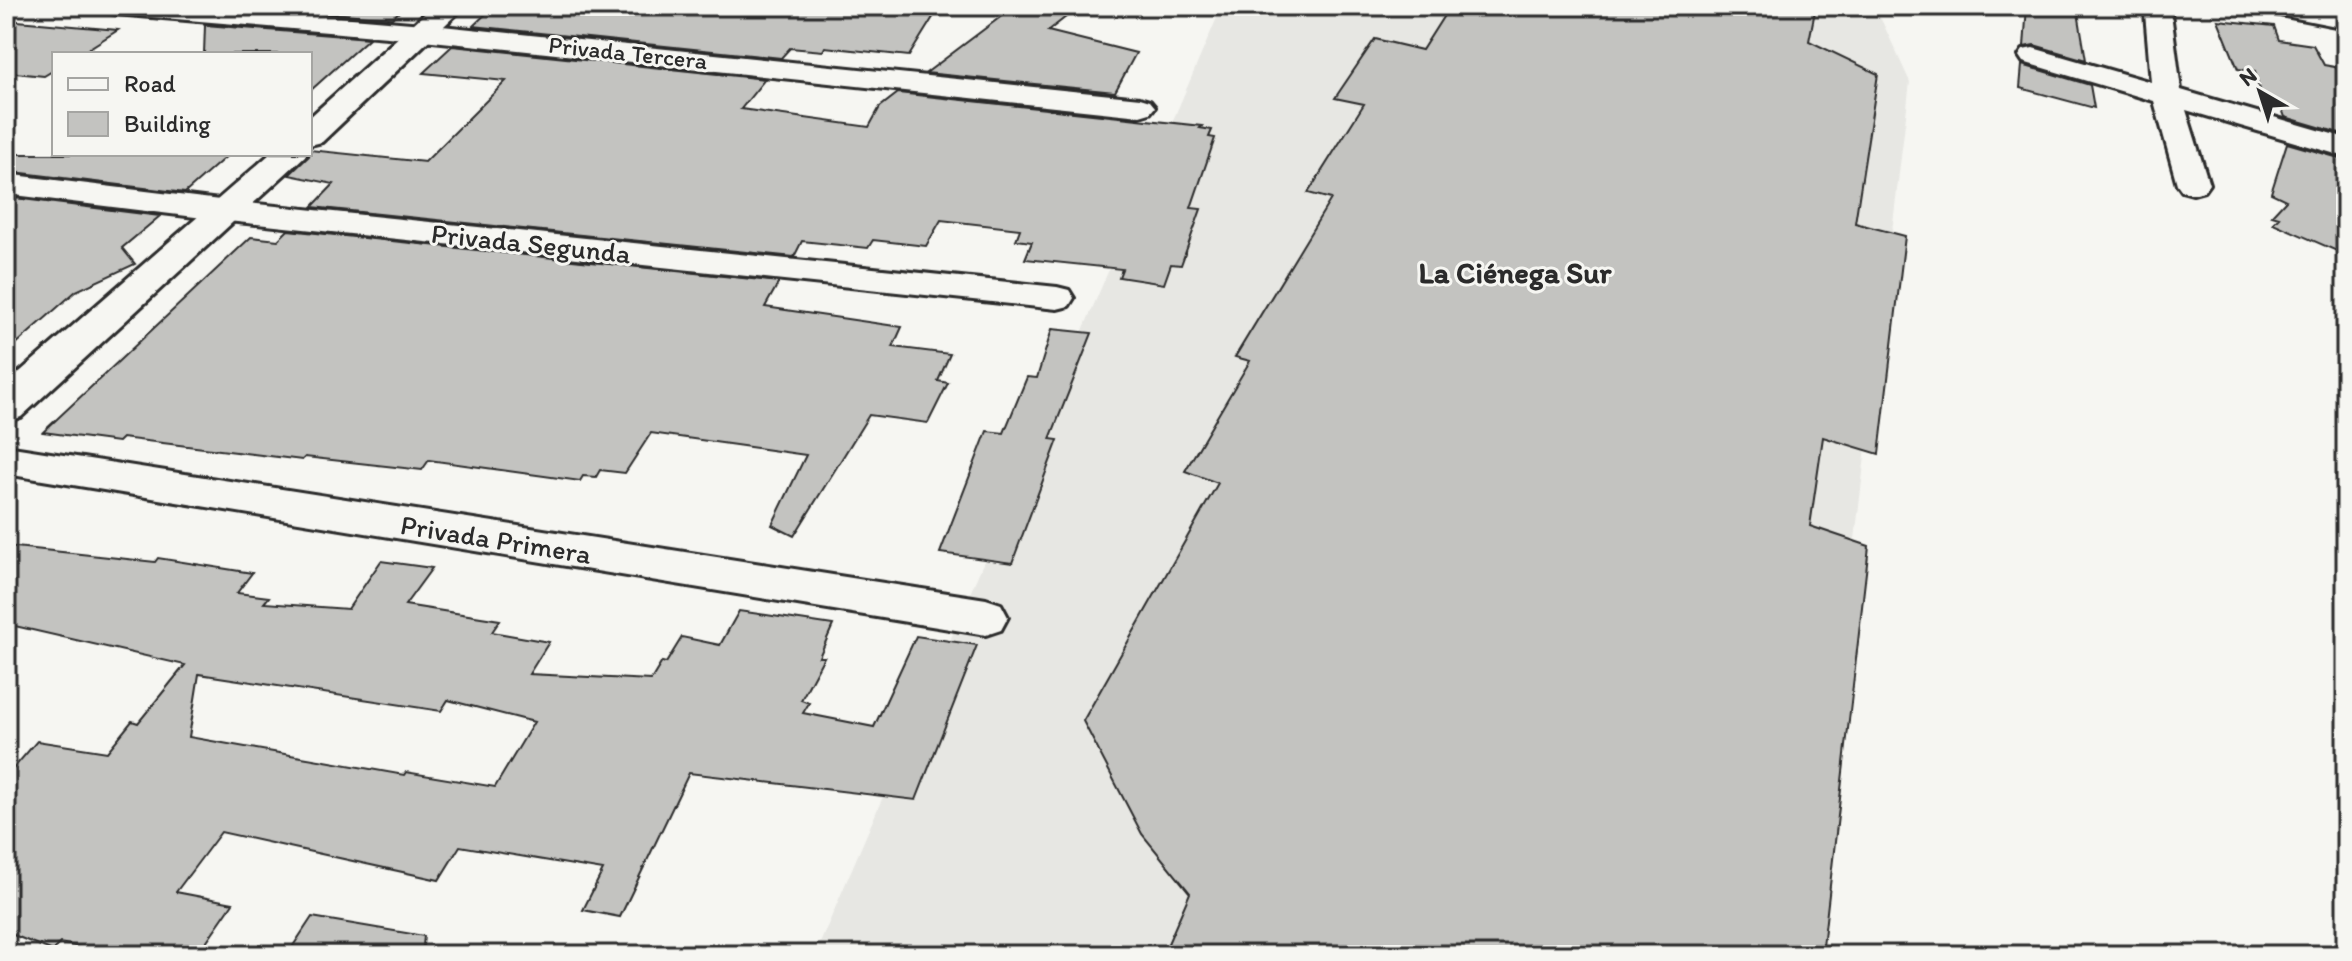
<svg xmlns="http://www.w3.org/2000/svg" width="2352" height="961" font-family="Itim,sans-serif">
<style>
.built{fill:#e7e7e3}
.building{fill:#c3c3c0;stroke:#2b2b2b;stroke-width:2;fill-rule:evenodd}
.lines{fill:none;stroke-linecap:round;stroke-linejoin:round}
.street-casing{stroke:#2b2b2b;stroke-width:6}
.secondary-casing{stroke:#2b2b2b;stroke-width:6}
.street{fill:#f6f6f2;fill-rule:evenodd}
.secondary{fill:#f6f6f2;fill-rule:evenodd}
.labels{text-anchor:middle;stroke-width:6;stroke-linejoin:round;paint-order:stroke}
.far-street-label{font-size:24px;fill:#2b2b2b;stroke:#f6f6f2}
.street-label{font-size:28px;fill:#2b2b2b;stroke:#f6f6f2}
.neighbourhood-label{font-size:30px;font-weight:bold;fill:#2b2b2b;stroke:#f6f6f2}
</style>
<rect width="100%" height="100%" fill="#f6f6f2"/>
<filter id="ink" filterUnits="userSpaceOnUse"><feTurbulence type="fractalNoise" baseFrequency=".0125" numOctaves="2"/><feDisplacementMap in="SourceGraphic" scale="16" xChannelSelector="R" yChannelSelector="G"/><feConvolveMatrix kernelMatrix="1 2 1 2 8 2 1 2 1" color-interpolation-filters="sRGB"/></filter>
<g filter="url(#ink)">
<path class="built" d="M1222,6H1875L1910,82L1805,955H815Z"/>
<path class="building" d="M246,6H406L392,18Z
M494,6H940L909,56L825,47L823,51L790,48L781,58L473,26Z
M1015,6H1080L1048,31L1136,53L1115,92L926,73Z
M1450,6H1816L1809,41L1878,74L1855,223L1905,236L1879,454L1823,437L1810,526L1869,546L1822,955H1163L1190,893L1142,834L1083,721L1218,483L1185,471L1250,361L1235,357L1331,199L1308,193L1364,104L1335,98L1375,39L1422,50Z
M2027,6H2077L2086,60L2034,45L2024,47Z
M6,20L118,30L80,54H54V70L44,76L6,72Z
M2218,20L2274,26L2279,40L2313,45L2324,65L2346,69V135L2285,117L2280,104L2261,100L2255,71L2238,69Z
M205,25L369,38L310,91V54H204Z
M452,46L765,79L741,109L869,127L880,107L898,93L1202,126L1200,128L1212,130L1209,137L1215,138L1191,208L1201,209L1181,265L1171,264L1164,284L1119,277L1122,269L1025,259L1032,242L1016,240L1020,229L941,220L926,246L873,240L868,248L802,241L794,257L312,207L334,184L289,175L309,156L310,150L425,162L506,81L423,73Z
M2022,65L2090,85L2094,108L2020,88Z
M2287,143L2346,160V255L2273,223L2279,217L2272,215L2286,200L2271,193Z
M6,154H229L185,193L6,171Z
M6,197L160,216L122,248L135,264L76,291L6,353Z
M288,230L779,282L765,307L902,327L893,347L950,354L938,381L948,383L928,423L869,415L794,536L772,525L806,455L651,433L625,473L600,470L596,477L583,476L580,481L429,460L422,470L305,457L302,460L122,438L118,442L43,432L251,237L278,240Z
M1052,329L1092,333L1050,439L1058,440L1012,563L940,553L987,431L1004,433L1027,377L1037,378Z
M6,546L155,562L158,558L252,573L237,593L269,597L264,603L348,609L381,561L432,568L405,605L500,620L492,632L549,642L529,674L651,680L662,662L666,663L682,637L720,645L739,611L833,625L819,657H824L801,700L809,703L803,713L874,727L916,636L977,645L916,800L689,773L620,917L583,910L603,870L460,846L439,880L221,832L176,892L233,903L197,955H118L60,943L53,951L6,932V777L37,741L107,752L132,721L138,723L185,665L6,624ZM199,674L441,711L448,700L534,722L495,787L406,772L404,775L189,737Z
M312,917L424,936L422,955H287Z"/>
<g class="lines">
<defs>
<path id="street" d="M103,6H211L423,24L1140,98L1150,101L1155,107L1150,113L1140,116L423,40L116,14L107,12Z
M2154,6L2168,7L2171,13L2181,90L2346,138V157L2186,110L2209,184L2204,191L2193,194L2182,191L2177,184L2154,101L2023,62L2019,56L2023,50L2033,48L2151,82L2145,13Z
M6,174L228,201L1057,287L1069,290L1074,298L1069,306L1057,309L228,221L6,194Z
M6,446L986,599L1001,604L1008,617L1001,630L986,635L6,474Z"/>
<path id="secondary" d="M433,6H465L322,142L310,145V117Z
M2260,6H2324L2346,10V28L2265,12Z
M270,154H307L21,417L6,422V384Z"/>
</defs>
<use href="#street" class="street-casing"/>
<use href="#secondary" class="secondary-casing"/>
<use href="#street" class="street"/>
<use href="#secondary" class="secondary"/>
</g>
</g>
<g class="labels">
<g class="far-street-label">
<text transform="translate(628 53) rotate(6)" y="8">Privada Tercera</text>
</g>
<g class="street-label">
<text transform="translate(531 243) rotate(6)" y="10">Privada Segunda</text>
<text transform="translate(496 539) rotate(9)" y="10">Privada Primera</text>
</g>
<g class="neighbourhood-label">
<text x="1515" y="283">La Ciénega Sur</text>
</g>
</g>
<rect width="2352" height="961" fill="none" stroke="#f6f6f2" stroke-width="32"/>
<rect x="16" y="16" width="2320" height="929" fill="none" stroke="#2b2b2b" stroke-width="3" filter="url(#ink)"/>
<rect x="52" y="52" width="260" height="104" fill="#f6f6f2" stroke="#a5a5a2" stroke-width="2"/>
<rect x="68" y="78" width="40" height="12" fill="#f6f6f2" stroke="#a5a5a2" stroke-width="2"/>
<text x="124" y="92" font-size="24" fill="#2b2b2b">Road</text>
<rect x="68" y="112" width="40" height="24" fill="#c3c3c0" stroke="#a5a5a2" stroke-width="2"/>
<text x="124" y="132" font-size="24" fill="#2b2b2b">Building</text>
<g transform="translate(2260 92) rotate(321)" stroke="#f6f6f2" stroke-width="6" paint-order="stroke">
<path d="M0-6L14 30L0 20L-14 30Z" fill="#2b2b2b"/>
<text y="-12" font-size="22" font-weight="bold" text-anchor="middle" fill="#2b2b2b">N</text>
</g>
</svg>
